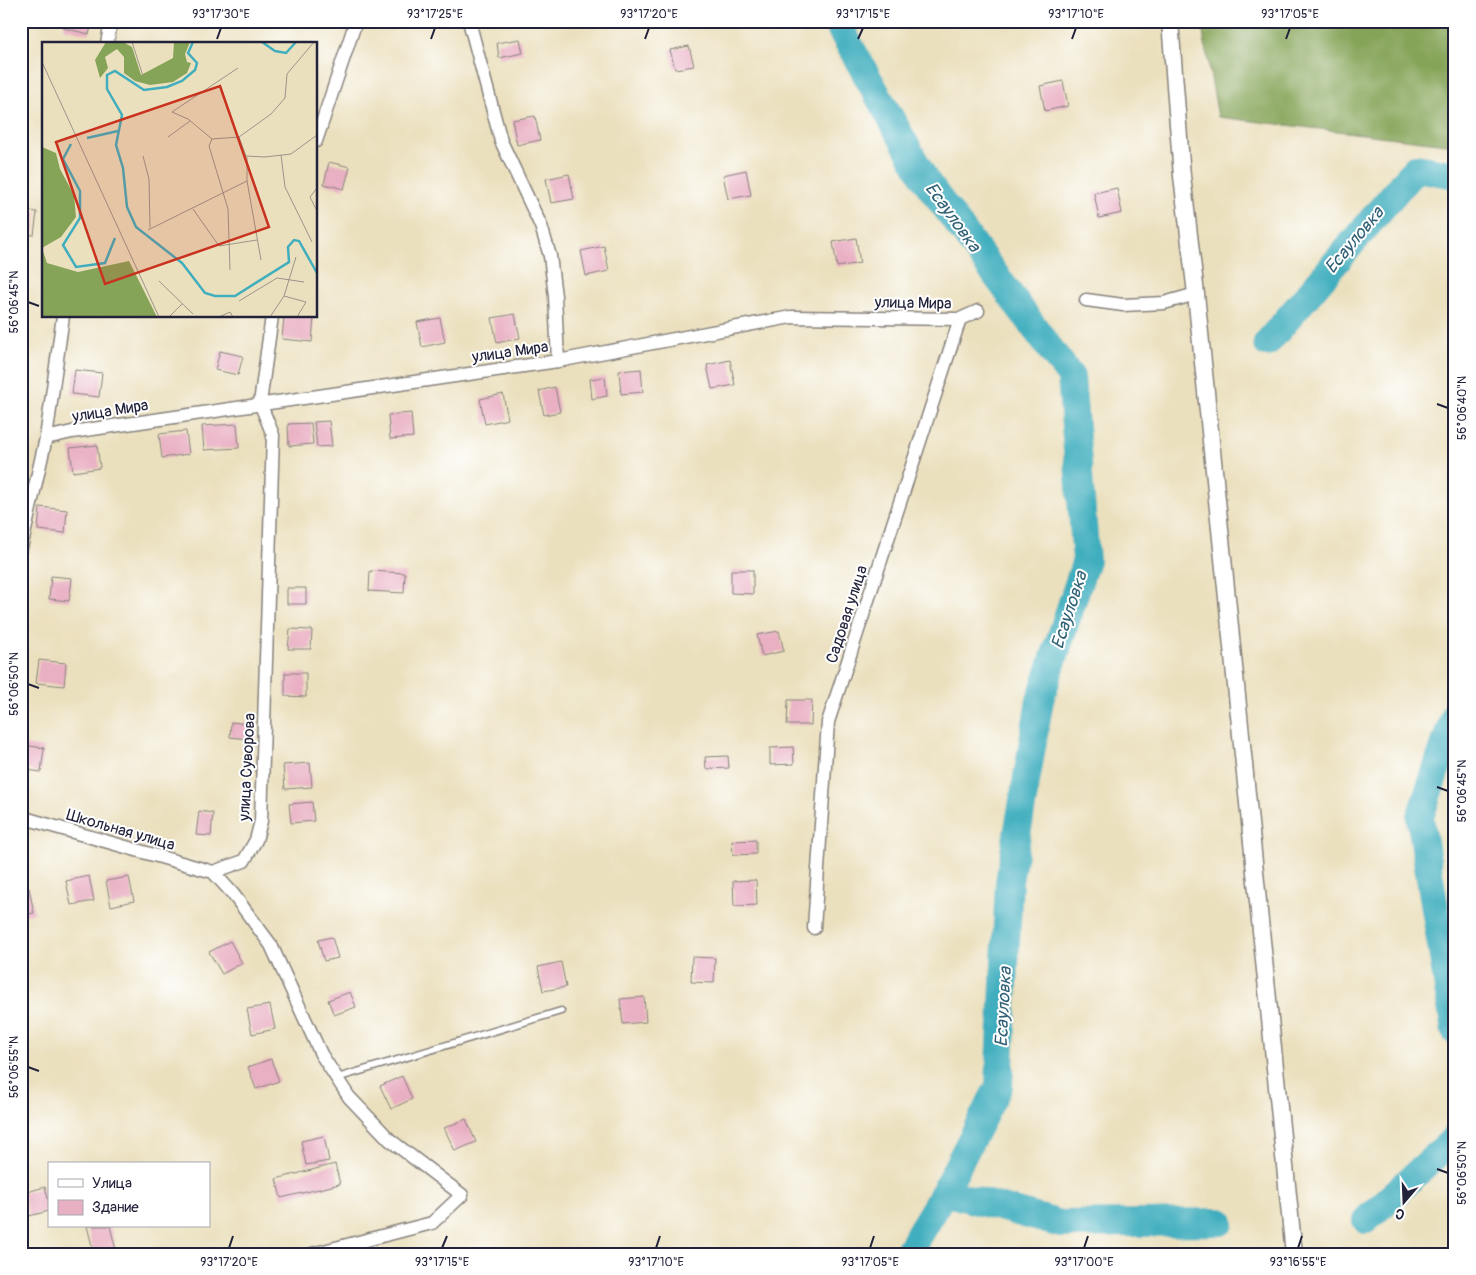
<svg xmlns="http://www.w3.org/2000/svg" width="1476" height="1275" font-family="Pangolin,sans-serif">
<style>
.forest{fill:#86a458;stroke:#54634a}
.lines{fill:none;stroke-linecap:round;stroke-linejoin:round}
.river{stroke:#41aebe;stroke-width:28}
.building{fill:#e9afc2}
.service-casing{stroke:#86817c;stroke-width:9}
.minor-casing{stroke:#86817c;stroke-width:15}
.tertiary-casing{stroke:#86817c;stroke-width:19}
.service{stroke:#fff;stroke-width:6}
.minor{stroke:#fff;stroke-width:12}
.tertiary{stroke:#fff;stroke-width:16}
.ticks{fill:none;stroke:#22223b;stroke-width:2}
.labels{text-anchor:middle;stroke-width:4;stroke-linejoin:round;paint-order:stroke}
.street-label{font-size:16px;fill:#22223b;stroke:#fff}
.water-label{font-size:18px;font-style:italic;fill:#306176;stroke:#fff}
.inset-river{fill:none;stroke:#41aebe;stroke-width:2.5}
.inset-road{fill:none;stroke:#9b948a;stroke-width:1}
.view{fill:#c8321e;fill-opacity:0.15;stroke:#c8321e;stroke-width:2.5}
.inset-edge{fill:none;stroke:#22223b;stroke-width:2.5}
.neatline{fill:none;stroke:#22223b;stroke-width:2}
.ticks-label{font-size:12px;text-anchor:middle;fill:#22223b}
</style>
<rect width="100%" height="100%" fill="#fff"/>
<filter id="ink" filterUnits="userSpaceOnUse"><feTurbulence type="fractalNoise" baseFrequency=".02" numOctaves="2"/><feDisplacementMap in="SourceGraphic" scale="10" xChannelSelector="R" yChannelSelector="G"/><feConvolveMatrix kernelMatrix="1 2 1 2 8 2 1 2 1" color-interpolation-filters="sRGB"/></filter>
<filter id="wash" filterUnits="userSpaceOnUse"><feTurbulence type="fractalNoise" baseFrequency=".0096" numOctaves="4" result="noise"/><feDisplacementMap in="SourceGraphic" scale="20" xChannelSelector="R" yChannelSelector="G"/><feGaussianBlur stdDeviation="1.12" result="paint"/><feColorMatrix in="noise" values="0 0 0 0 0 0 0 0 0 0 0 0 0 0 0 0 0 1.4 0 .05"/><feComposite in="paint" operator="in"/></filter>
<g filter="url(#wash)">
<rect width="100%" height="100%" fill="#ebe0be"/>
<path class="forest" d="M1201,21H1455V145L1218,117Z"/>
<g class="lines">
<path class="river" d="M836,21L926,181L1071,377L1086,560L1040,700L1009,882L999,1086L944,1192L907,1254
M1267,343L1416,168L1455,175
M1455,714L1420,817L1455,1031
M944,1192L1061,1224L1220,1222
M1366,1220L1455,1138"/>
</g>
<g id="blocks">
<path class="building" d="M65,21H93L89,34L63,28Z
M520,39L523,53L499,58L497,43Z
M689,46L694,66L675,69L670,50Z
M1063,81L1068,106L1045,111L1040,86Z
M535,116L540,140L517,145L512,120Z
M329,162L350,167L344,189L324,184Z
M746,170L751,195L728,199L723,175Z
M569,174L574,199L551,203L546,179Z
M1117,188L1122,213L1099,218L1094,193Z
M21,210L37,212L34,235L21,234Z
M856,238L860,263L837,267L833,242Z
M604,246L609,271L586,276L581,251Z
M515,314L520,338L497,343L492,318Z
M284,316H314L312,342L282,339Z
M440,318L445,342L422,347L417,322Z
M220,351L243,356L238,375L215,370Z
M730,360L735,385L712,389L707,365Z
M641,369L643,392L621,394L619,371Z
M75,370L102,373L99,397L72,394Z
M605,377L607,396L592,399L590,379Z
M555,387L560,412L544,415L539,391Z
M503,394L508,419L485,424L480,399Z
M411,413L413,437L390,439L388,415Z
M329,421L332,446L317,447L314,422Z
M311,423L313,444L289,446L288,424Z
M237,424L239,448L204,450L202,426Z
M186,431L189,454L162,458L159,434Z
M97,445L100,468L73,472L70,448Z
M40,507L67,510L65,533L38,530Z
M731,570H753V594L731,593Z
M370,571L405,573L404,593L369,591Z
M51,576L72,578L69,601L49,599Z
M287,588H306V604H287Z
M290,629L312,630L311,649H288Z
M779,631L784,651L762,656L757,635Z
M39,660L66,663L64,686L36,683Z
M285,673H306V697L285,696Z
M788,700H812L811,725H787Z
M231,722L250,724L248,739L230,737Z
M23,745L44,748L41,772L21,769Z
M793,747L794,764L770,765V748Z
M728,756L729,768L706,769L705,757Z
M310,763L312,787L285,789L283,765Z
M312,802L314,821L291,823L289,804Z
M199,811L213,813L211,836L196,835Z
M756,840V854L733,855L732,841Z
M89,876L94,901L71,905L66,881Z
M129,877L134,901L111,906L106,881Z
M756,880L757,905L734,906L733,881Z
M29,888L34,913L21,916V890Z
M332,937L338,958L324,961L318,940Z
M230,941L242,963L222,974L209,952Z
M692,957L715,958L714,983L691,982Z
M561,962L566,987L543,991L538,967Z
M350,992L356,1007L334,1015L328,1000Z
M644,997L646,1022L623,1024L620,999Z
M270,1005L275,1029L252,1034L247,1009Z
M271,1059L279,1081L256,1089L248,1067Z
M402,1076L412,1099L391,1109L380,1086Z
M466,1119L476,1142L455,1151L444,1128Z
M324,1136L329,1161L306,1165L301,1141Z
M335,1164L340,1184L281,1198L276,1179Z
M45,1187L49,1202V1211L29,1216L23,1193Z
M87,1226H110L117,1254H94Z"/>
</g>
</g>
<g filter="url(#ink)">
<use href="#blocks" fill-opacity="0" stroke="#86817c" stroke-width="1"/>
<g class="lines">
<defs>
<path id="service" d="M337,1078L561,1011"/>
<path id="minor" d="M469,21L501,141L541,226L550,256L555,296L558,361
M107,44L111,21
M316,141L356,21
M1086,300L1123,305L1164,303L1196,294
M46,438L72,432L558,361L791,317L960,319L978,311
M21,548L46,438L63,316
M21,817L213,872
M213,872L244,861L256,840L261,821L273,435L260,403L272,316
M213,872L233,894L271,945L321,1054L349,1097L390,1140L462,1195L432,1223L312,1254
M814,928L828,722L960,319"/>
<path id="tertiary" d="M1170,21L1182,176L1196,294L1294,1254"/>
</defs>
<use href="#service" class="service-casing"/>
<use href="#minor" class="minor-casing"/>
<use href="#tertiary" class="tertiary-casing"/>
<use href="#service" class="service"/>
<use href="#minor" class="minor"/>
<use href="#tertiary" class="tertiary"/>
</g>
</g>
<path class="ticks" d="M217,39L221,28M431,39L435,28M645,39L649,28M858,39L863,28M1072,39L1076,28M1286,39L1290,28M28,302L39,306M1437,404L1448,408M28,684L39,688M1437,787L1448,791M28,1067L39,1071M1437,1169L1448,1173M229,1248L233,1236M442,1248L447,1236M656,1248L660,1236M870,1248L874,1236M1084,1248L1088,1236M1298,1248L1302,1236"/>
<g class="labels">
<g class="street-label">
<text transform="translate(913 302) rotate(1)" y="6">улица Мира</text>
<text transform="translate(510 351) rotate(-8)" y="6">улица Мира</text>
<text transform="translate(110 410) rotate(-9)" y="6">улица Мира</text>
<text transform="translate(846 614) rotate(-72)" y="6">Садовая улица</text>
<text transform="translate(246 767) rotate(-87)" y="6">улица Суворова</text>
<text transform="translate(121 829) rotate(16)" y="6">Школьная улица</text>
</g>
<g class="water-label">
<text transform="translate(953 217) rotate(54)" y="6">Есауловка</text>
<text transform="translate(1354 240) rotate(-50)" y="6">Есауловка</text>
<text transform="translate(1069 610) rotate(-72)" y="6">Есауловка</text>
<text transform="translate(1003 1007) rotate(-87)" y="6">Есауловка</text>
</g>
</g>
<g transform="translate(42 42)">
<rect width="275" height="275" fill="#ebe0be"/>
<path d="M64,0H81L90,5L99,33L131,16L132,0H148L143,12L145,20L149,21L145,31L131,40L108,43L93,39L82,31V15L75,7L63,15L66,26L58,36L53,18ZM0,105L14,111L18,127L32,153L34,175L19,195L0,206L5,221L36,230L87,219L115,275H0Z" fill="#86a458"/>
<path class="inset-river" d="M151,0L146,11L155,21L153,28L140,39L125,45L102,48L73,29L65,33V47L80,73L74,103L81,126L85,165L94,185L140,221L163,251L173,254H193L247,220L246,205L252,198L257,199L275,231M220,0L233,9L244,11L254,0M45,96L76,89M29,102L21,117L38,149V176L21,203L34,225L63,221L73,196"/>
<path class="inset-road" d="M90,0L101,34M0,20L117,275M126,95L148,79M197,95L204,114L223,115L249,112L275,93M170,97L197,95L229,72L243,56L245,32L272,0M170,97L167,104L186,167L188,228M170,97L146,77L130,70L196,26M239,113L243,145L270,200M101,114L107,137L108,186M205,115V139L219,218M275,146L268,155L275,169M151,167L177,204L215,198M106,188L205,139M117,239L151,272M242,254L264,260L255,275M197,259L235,236L262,240M127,275L140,262M177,275L188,270L191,275M228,275L242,254L254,215"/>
<path class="view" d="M178,44L227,185L63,242L14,100Z"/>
<rect width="275" height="275" class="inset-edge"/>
</g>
<rect width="1476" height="1275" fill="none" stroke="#fff" stroke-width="55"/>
<rect x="48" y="1162" width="162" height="65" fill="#ffffff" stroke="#a7a7b1"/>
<rect x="58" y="1179" width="25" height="8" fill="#ffffff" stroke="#a7a7b1"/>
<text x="92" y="1188" font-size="15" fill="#22223b">Улица</text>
<rect x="58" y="1200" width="25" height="15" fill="#e9afc2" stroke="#a7a7b1"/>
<text x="92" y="1212" font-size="15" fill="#22223b">Здание</text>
<g transform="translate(1404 1202) rotate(199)" stroke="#ffffff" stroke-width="4" paint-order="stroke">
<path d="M0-4L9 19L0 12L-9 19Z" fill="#22223b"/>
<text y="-8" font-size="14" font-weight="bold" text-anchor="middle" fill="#22223b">С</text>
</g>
<rect x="28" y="28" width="1420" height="1220" class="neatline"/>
<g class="ticks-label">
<text x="221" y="18">93°17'30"E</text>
<text x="435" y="18">93°17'25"E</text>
<text x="649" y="18">93°17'20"E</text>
<text x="863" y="18">93°17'15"E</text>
<text x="1076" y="18">93°17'10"E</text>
<text x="1290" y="18">93°17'05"E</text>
<text transform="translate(14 302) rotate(-90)" y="4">56°06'45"N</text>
<text transform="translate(1462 408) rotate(-90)" y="4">56°06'40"N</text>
<text transform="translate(14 684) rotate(-90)" y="4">56°06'50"N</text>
<text transform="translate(1462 791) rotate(-90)" y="4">56°06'45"N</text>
<text transform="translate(14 1067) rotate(-90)" y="4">56°06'55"N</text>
<text transform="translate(1462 1173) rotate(-90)" y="4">56°06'50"N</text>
<text x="229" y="1266">93°17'20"E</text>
<text x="442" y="1266">93°17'15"E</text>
<text x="656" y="1266">93°17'10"E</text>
<text x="870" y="1266">93°17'05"E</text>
<text x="1084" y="1266">93°17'00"E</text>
<text x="1298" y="1266">93°16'55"E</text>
</g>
</svg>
